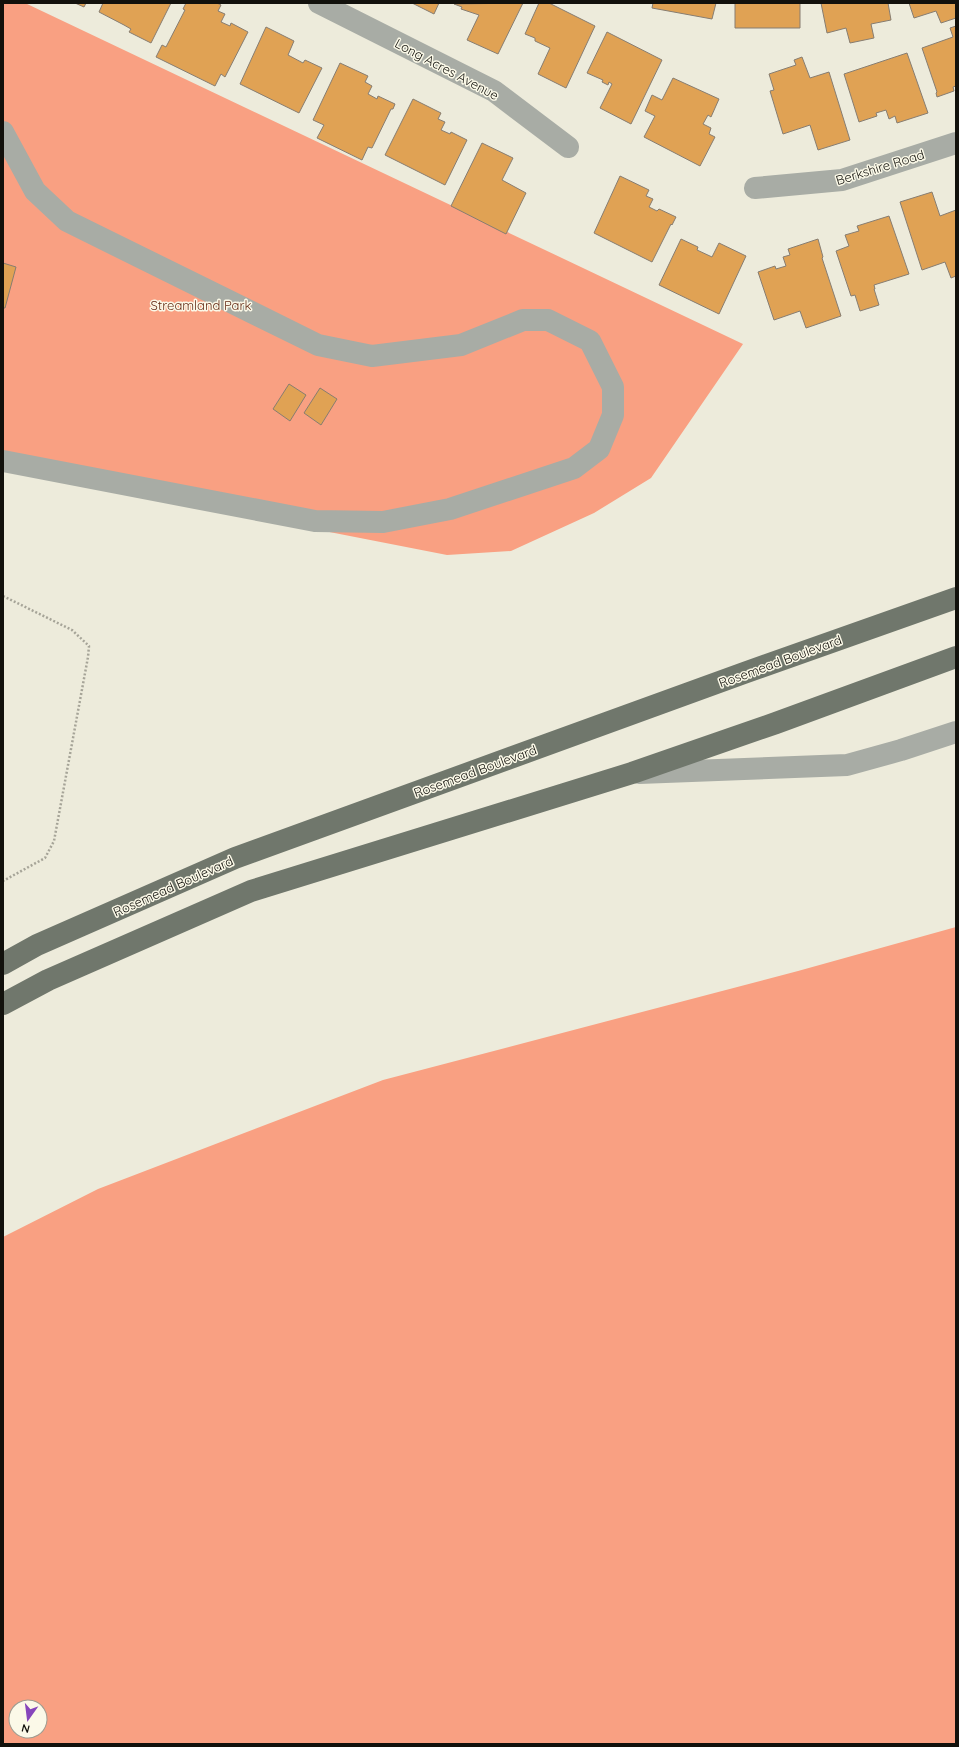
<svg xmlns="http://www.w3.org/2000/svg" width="959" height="1747" font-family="Quicksand,sans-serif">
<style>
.green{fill:#f9a082;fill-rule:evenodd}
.building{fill:#e0a254;stroke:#877d71}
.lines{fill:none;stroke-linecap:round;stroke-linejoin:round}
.path{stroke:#a6a498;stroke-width:2.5;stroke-dasharray:2 2;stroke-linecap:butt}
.minor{stroke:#a8aca5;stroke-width:22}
.major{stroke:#70776c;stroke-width:22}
.labels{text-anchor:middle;stroke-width:3;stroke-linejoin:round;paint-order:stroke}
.street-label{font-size:13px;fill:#12110c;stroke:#fbf9e8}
.park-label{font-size:13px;fill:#642a15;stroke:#fbf9e8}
</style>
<rect width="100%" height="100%" fill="#edebdb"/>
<path class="green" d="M3,3H25L743,344L651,478L594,513L511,551L447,555L3,468Z
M956,927V1744H3V1237L98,1189L383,1080L798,971ZM16,1707H40V1731H16Z"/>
<path class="building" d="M75,3H86L84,7Z
M103,3H171L151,43L129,32L131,29L124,25L99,12Z
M186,3H217L221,5L218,11L225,14L221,22L230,26L231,23L248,32L225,77L221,74L215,86L156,57L162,45L166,47L185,10L183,9Z
M412,3H439L434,14Z
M523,3L498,54L467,40L479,15L461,9L462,7L454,4Z
M539,3H549L595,26L566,88L538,74L550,48L535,41V38L525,34Z
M653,3H716L712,19L652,8Z
M735,3H800V28H735Z
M821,3H888L891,20L871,24L874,38L850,43L846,28L827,33Z
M909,3H956V18L941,23L936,11L914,18Z
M956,26V86L953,87L954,91L937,97L936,93L937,92L922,48L953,37L950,28Z
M266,27L294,41L288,55L303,63L305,60L322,68L299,113L240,84Z
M607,32L662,60L631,124L600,108L612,84L609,82L608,85L602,82L603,80L587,73Z
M907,53L928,113L897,123L895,116L889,119L886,110L876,113L877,116L859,122L844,74Z
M802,57L810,78L829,72L850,140L818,150L810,125L783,134L770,91L774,90L769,74L796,65L794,60Z
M340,63L368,76L365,82L372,86L368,94L377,99L378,96L395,104L393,109H391L372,148L368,147L362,160L317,138L324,125L313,120Z
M673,78L719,99L711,117L708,115L703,124L711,128L709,134L715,137L700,166L644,137L655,116L645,111L652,95L662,100Z
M413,99L441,113L438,119L445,122L441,130L450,134L451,132L467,140L445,185L385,155Z
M482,143L513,158L502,180L526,193L506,234L451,206Z
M620,176L649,190L646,196L653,199L649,207L657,211L659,209L676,217L672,225L671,224L652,262L594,233Z
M932,192L940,216L956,210V276L951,278L945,262L922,270L900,202Z
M889,216L909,274L874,285L875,289H874L879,305L860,311L855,295L851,296L836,251L849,246L845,235L859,231L857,226Z
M681,239L698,247L697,250L712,257L719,243L746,256L719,314L659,285Z
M818,239L823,257L822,258L841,316L806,328L800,311L774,320L758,272L775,266L776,269L786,266L783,257L790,255L788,249Z
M3,263L16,267L5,308H3Z
M289,384L306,395L290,421L273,409Z
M320,388L337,399L321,425L304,413Z"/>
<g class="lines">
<path class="path" d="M3,596L72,630L89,646L88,657L54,841L45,858L3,881"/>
<path class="minor" d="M319,3L494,91L568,147
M3,132L35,191L67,221L318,345L372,356L461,345L523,320H548L590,341L613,387V415L599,449L574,468L450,509L383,522L315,521L3,461
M755,188L842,180L956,143
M639,773L847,765L901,750L956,732"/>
<path class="major" d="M3,964L37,945L235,858L744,673L956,598
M3,1004L48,980L251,891L632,773L776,723L956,657"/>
</g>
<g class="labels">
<g class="street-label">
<text transform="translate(447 69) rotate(28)" y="5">Long Acres Avenue</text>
<text transform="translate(880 167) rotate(-17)" y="5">Berkshire Road</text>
<text transform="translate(780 661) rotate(-20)" y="5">Rosemead Boulevard</text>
<text transform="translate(475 771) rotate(-20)" y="5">Rosemead Boulevard</text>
<text transform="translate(173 886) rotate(-24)" y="5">Rosemead Boulevard</text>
</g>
<g class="park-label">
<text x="201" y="310">Streamland Park</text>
</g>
</g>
<rect width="959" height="1747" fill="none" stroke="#12110c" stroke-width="8"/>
<g transform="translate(28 1719) rotate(194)"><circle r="19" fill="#fbf9e8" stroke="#9e9c90"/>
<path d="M0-3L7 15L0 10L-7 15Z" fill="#8646bb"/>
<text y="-6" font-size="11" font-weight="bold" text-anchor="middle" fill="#12110c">N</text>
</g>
</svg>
